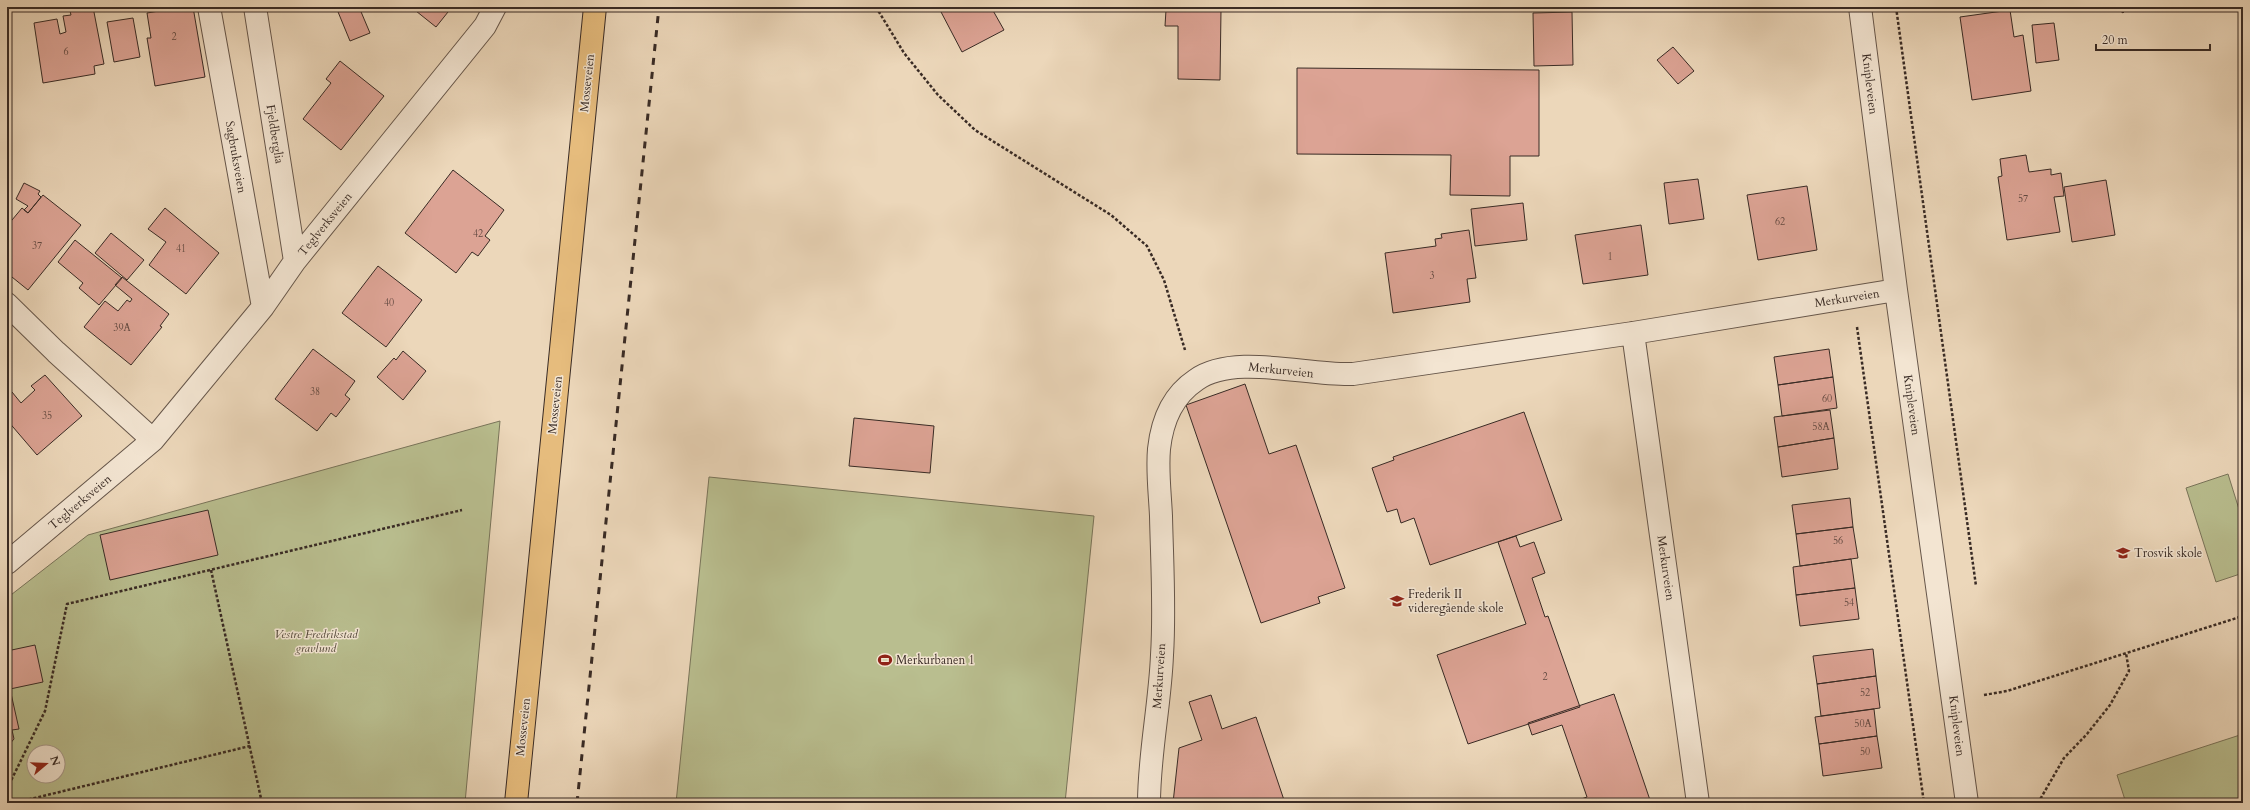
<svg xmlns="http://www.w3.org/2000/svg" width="2250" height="810" font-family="Cardo,serif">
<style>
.green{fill:#b9be8f;stroke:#79745a;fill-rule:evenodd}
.building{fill:#dca394;stroke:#392b25}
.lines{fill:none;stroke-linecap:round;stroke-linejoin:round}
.minor-casing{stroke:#66564a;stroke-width:24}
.highway-casing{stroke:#392b25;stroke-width:24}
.path{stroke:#392b25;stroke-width:2.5;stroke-dasharray:3 2;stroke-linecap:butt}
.minor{stroke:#f3e5d2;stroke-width:22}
.highway{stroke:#e6bc7d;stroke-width:22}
.rail{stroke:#392b25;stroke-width:3;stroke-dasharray:7 7;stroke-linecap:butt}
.labels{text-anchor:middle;stroke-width:3;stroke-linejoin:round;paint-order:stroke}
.number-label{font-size:10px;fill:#624941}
.street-label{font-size:12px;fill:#392b25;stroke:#f3e5d2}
.poi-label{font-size:12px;fill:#392b25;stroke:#f3e5d2;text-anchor:start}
.park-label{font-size:12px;font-style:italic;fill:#53483a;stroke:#f3e5d2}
</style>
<rect width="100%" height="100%" fill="#ecd7ba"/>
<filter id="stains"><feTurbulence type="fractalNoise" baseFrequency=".005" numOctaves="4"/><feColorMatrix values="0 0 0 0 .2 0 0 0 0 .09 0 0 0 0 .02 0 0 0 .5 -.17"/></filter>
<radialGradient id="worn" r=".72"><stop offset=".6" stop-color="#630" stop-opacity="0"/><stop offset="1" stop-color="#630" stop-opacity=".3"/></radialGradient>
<path class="green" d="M500,421L465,803H7V598L88,535ZM34,752H58V776H34Z
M2228,474L2243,522V573L2216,582L2186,488Z
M709,477L1094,516L1065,803H676Z
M2243,734V803H2126L2117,775Z"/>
<path class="building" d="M69,7H93L104,64L94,66L95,74L43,83L34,23L57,19L60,34L66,32L63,16L71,15Z
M183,7H193L205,77L155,86L147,38H151L147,13Z
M336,7H359L370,33L350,41Z
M411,7H452L436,27Z
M946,7H991L1004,30L962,52L940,10Z
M2115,7H2128L2123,13Z
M1166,10H1221L1220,80L1178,79V26H1165Z
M2010,10L2014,37L2023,35L2031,91L1972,100L1960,17Z
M1572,12L1573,65L1534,66L1533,13Z
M133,18L140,57L114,62L107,22Z
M2054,23L2059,60L2036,63L2032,25Z
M1673,47L1694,71L1678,84L1657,60Z
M340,61L384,96L341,150L303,119L331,83L326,79Z
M1297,68L1539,70V156H1510V196L1450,195L1451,155L1297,154Z
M2026,155L2029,172L2051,169V175L2061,173L2064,196L2054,197L2060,232L2007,240L1998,177L2002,176L2000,159Z
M453,170L504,210L485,236L490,240L478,256L472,252L456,273L405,233Z
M1698,179L1704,219L1669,224L1664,183Z
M2106,180L2115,235L2072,242L2064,187Z
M24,183L40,191L38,194L41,197L28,213L24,210L28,206L16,199Z
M1807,186L1817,250L1758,260L1747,195Z
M43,195L81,225L28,290L7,273V226L22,208L28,213Z
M1523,203L1527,240L1475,246L1471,209Z
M165,208L219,253L186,294L149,265L166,242L148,229Z
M1641,225L1648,275L1583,284L1575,235Z
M1469,230L1476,278L1467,279L1470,302L1393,313L1385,253L1436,246L1435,239L1442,238L1441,234Z
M111,233L144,260L127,280L95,253Z
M75,240L122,278L99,305L79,288L83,283L58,262Z
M378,266L422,300L386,347L342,313Z
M122,277L169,314L160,326L162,327L131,365L84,327L105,301L118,311L127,300L130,302L132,299L115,285Z
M313,349L355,381L345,395L350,399L336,417L331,413L317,431L275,399Z
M1829,349L1833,377L1778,385L1774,357Z
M403,351L426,371L403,400L377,377L394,358L396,360Z
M45,375L82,416L37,455L7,420V396L12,392L21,403L35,390L31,386Z
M1833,377L1837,408L1782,416L1778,385Z
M1245,384L1269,454L1296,445L1345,588L1318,597L1320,603L1261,623L1186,405Z
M1830,410L1834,438L1778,447L1774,417Z
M1524,412L1562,520L1430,565L1414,518L1401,523L1397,509L1387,512L1372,468L1394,460L1393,457Z
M854,418L934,426L930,473L849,466Z
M1834,438L1838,469L1782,477L1778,447Z
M1850,498L1853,527L1796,534L1792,505Z
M208,510L218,555L110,580L100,535Z
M1853,527L1858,558L1800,566L1796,534Z
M1516,536L1520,547L1534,542L1545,573L1532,578L1545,617L1548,616L1580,707L1468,744L1437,655L1526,624L1498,542Z
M1851,559L1855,588L1796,595L1793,567Z
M1855,588L1859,619L1800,626L1796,595Z
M35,645L43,682L10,689L19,729L12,730L14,739L7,747V651Z
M1873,649L1876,676L1817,684L1813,656Z
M1876,676L1880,708L1821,716L1817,684Z
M1614,694L1651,803H1570L1587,797L1562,725L1532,735L1528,723Z
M1211,695L1222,729L1256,717L1285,803H1173L1179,748L1202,740L1189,702Z
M1874,709L1877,736L1819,744L1815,717Z
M1877,736L1882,768L1823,776L1819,744Z
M1893,799L1894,803H1862Z"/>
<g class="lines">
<defs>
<path id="minor" d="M209,7L263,307
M255,7L295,261
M1860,7L1896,290L1967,803
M7,304L56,352L153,440
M1633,333L1698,803
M7,563L153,440L263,307L295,261L485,26L495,7
M1149,803C1149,754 1160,705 1162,655C1165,609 1162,562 1161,516C1160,494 1157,471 1159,449C1162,421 1172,396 1196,380C1234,353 1307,376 1353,374L1633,333L1896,290"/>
<path id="highway" d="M516,803L595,7"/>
</defs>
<use href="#minor" class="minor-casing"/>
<use href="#highway" class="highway-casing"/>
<path class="path" d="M876,7L904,53L938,95L975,130L1111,215L1147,246L1164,280L1185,350
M1896,7L1976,586
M1857,327L1924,803
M211,570L262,803
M1984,695L2007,691L2243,616
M7,789L45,711L67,604L462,510
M14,803L250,746
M2038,803L2064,758L2087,734L2110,705L2129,671L2126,653"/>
<use href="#minor" class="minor"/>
<use href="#highway" class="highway"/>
<path class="rail" d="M577,803L659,7"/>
</g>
<defs>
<symbol id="school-bare" viewBox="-9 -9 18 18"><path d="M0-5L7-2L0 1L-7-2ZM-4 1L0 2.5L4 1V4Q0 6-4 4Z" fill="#8f2418" stroke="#f3e5d2" stroke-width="2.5" paint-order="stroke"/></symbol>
<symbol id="stadium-bare" viewBox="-9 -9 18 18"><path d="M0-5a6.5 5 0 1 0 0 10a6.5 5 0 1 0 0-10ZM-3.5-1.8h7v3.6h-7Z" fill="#8f2418" stroke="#f3e5d2" stroke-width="2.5" paint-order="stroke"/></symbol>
</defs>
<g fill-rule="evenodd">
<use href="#school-bare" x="2113" y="543" width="20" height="20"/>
<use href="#school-bare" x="1387" y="591" width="20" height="20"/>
<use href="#stadium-bare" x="875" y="650" width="20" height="20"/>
</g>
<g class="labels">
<g class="number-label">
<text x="174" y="40">2</text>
<text x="66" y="55">6</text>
<text x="2023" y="202">57</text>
<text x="1780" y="225">62</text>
<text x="478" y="237">42</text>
<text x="37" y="249">37</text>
<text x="181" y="252">41</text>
<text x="1610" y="260">1</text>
<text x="1432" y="279">3</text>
<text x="389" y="306">40</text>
<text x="122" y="331">39A</text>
<text x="315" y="395">38</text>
<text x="1827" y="402">60</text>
<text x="47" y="419">35</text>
<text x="1821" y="430">58A</text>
<text x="1838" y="544">56</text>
<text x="1849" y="606">54</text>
<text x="1545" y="680">2</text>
<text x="1865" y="696">52</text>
<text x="1863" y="727">50A</text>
<text x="1865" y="755">50</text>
</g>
<g class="street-label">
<text transform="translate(587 83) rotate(-84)" y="4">Mosseveien</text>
<text transform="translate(1870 84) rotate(83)" y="4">Knipleveien</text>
<text transform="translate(275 134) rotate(81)" y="4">Fjeldberglia</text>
<text transform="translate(236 157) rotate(80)" y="4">Sagbruksveien</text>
<text transform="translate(325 224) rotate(-51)" y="4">Teglverksveien</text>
<text transform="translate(1847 298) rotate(-9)" y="4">Merkurveien</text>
<text transform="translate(1281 370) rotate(6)" y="4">Merkurveien</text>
<text transform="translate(555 405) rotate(-84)" y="4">Mosseveien</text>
<text transform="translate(1912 405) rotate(82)" y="4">Knipleveien</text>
<text transform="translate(80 502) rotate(-40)" y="4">Teglverksveien</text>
<text transform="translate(1666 568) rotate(82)" y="4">Merkurveien</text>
<text transform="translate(1159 676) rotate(-86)" y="4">Merkurveien</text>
<text transform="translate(1957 726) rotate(83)" y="4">Knipleveien</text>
<text transform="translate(523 727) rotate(-84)" y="4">Mosseveien</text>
</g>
<g class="poi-label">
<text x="2134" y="557">Trosvik skole</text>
<text x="1408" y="598">Frederik II<tspan x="1408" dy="14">videregående skole</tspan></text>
<text x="896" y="664">Merkurbanen 1</text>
</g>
<g class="park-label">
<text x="316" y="638">Vestre Fredrikstad<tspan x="316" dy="14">gravlund</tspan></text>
</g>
</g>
<rect width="2250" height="810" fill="none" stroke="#ecd7ba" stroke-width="24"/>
<rect x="8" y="8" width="2234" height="794" fill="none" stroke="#392b25" stroke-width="2"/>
<rect x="12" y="12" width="2226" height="786" fill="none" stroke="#392b25"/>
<g transform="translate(46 764) rotate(71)"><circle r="19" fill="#f3e5d2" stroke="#a99b8d"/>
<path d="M0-3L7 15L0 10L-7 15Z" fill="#8f2418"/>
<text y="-6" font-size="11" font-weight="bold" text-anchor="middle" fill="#392b25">N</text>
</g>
<path d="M2096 44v6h114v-6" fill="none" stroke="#392b25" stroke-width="2"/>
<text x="2102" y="44" font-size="12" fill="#392b25" stroke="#f3e5d2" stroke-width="3" paint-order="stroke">20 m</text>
<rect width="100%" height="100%" filter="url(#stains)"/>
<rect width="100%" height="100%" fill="url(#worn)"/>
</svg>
